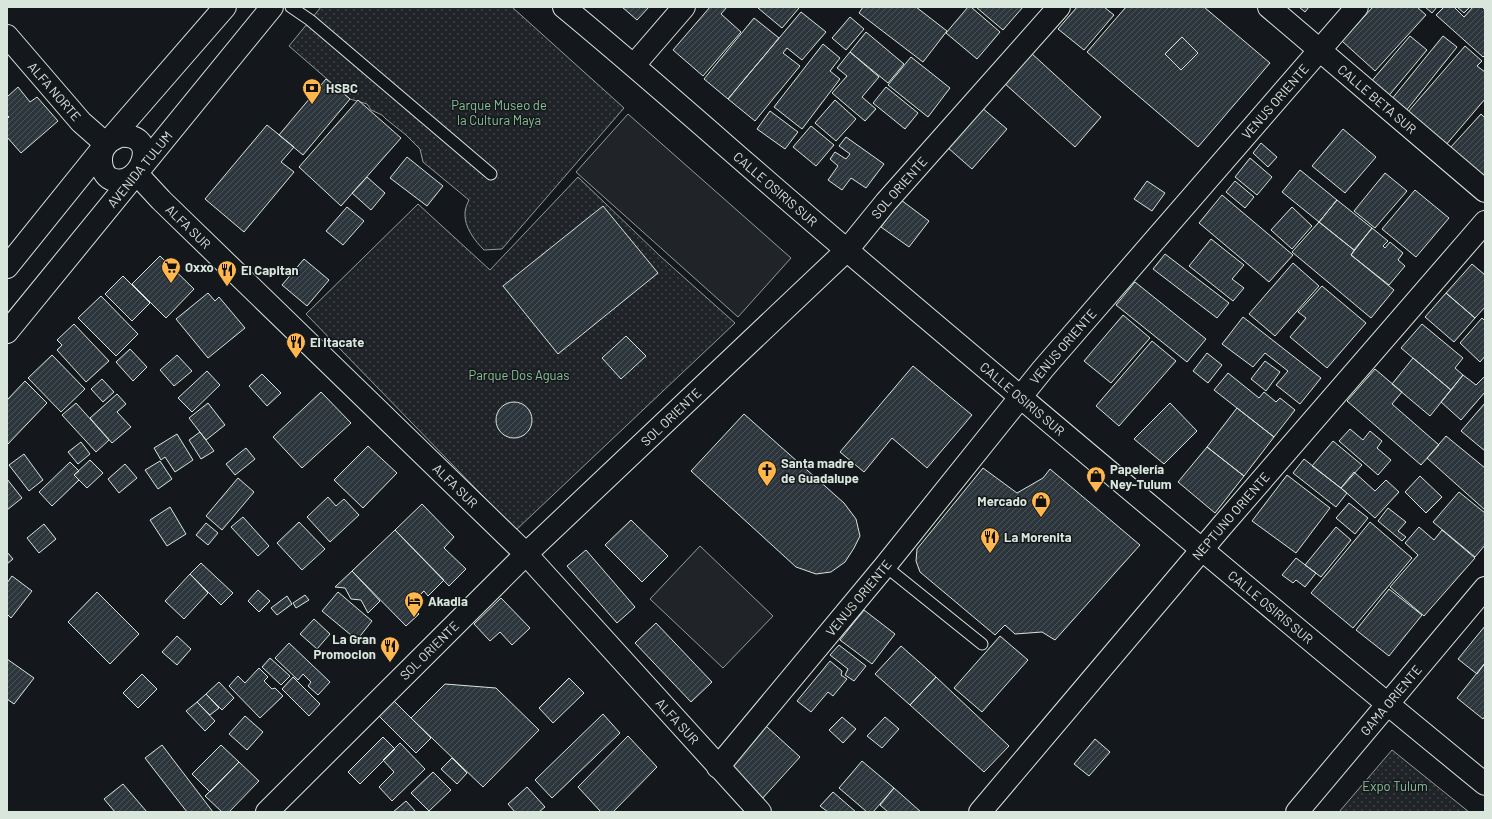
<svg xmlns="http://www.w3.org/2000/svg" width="1492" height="819" font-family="Barlow,sans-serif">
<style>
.grass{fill:url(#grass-dots);stroke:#939e99}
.garden{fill:#202428;stroke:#939e99}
.building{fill:url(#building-hatch);stroke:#d8e6dc}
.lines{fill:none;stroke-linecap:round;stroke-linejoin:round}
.service-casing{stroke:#d8e6dc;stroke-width:13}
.minor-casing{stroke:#d8e6dc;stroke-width:24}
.primary-casing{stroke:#d8e6dc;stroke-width:24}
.service{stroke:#14181c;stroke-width:11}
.minor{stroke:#14181c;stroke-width:22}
.primary{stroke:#14181c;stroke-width:22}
.labels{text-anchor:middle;stroke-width:3;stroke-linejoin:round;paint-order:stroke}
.poi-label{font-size:13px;font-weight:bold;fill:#d8e6dc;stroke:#14181c;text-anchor:start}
.street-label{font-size:13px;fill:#d8e6dc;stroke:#14181c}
.park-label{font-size:13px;fill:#8ac095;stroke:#14181c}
</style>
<defs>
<pattern id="grass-dots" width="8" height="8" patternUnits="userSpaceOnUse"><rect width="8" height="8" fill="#202428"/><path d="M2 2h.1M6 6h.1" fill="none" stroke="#404447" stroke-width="1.8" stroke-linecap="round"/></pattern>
<pattern id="building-hatch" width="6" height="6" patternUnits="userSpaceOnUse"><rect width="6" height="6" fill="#2c363c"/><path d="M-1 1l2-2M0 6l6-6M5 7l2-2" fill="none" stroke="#4a5358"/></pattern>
</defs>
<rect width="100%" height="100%" fill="#14181c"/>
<path class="grass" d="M321,7H512L624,108L502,249L484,250C475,241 464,227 465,213C465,209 467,204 469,200L423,162L420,149L406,135L386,119L382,115L371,110L367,104L350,99L289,46Z
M578,177L660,256L735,323L516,530L306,314L418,204L490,270Z
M1392,750L1469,812H1339Z"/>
<path class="garden" d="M628,114L791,258L738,317L576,172Z
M700,546L773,616L723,668L650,599Z"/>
<path class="building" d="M622,7H649L637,20Z
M710,7H727L721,14L741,32L703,76L673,50Z
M760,7H797L799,8L782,28L758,8Z
M863,7H916L947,31L923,62L859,13Z
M968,7H971L1000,32L977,59L946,33Z
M976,7H1023L1003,30Z
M1077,7H1104L1114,15L1084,50L1058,29Z
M1126,7H1204L1270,63L1198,147L1087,52Z
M1299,7H1309L1305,12Z
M1373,7H1417L1426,15L1375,71L1342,41Z
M1425,7H1437L1432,13Z
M1444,7H1454L1464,17L1473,7H1482L1485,10V55L1483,57L1436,15Z
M1457,7H1470L1464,13Z
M801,12L826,32L802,60L787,48L783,53L800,66L755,121L728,99Z
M850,17L864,29L846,50L832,38Z
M754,18L779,38L728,99L704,79Z
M866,32L904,64L888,83L850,52Z
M1410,36L1427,50L1386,99L1369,84Z
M1443,36L1457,47L1405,112L1391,100Z
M1182,37L1198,53L1181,70L1165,54Z
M823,44L840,58L830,71L840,79L802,129L774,107Z
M1465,46L1482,61L1477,66L1485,72V99L1445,146L1407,113Z
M850,52L879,77L862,97L876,109L865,121L832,93L847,76L837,68Z
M1030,52L1101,117L1075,147L1003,82Z
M911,57L950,88L928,117L888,85Z
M326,79L350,99L303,155L279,135Z
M18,87L30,102L37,97L58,121L21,153L7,137V119L9,117L7,115V97Z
M886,87L918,113L905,129L873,103Z
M358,100L401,138L341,206L299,167Z
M835,100L856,119L836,141L815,123Z
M981,107L1007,129L972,169L947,147Z
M770,111L798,132L785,149L757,129Z
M1481,114L1485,118V180L1450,148Z
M267,125L294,147L281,162L294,172L244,232L205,199Z
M811,126L834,145L816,166L793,147Z
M1343,129L1376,157L1345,193L1312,166Z
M846,137L884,164L866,188L851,178L842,190L828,180L838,166L830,159L835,152L846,159L850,154L839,146Z
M1261,143L1277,157L1268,167L1253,153Z
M407,157L443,186L427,206L390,178Z
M1250,158L1272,177L1257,195L1235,177Z
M1300,170L1337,200L1319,222L1282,192Z
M1385,173L1407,191L1375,228L1354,211Z
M367,177L385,193L371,210L352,193Z
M1147,181L1165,193L1152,211L1134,199Z
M1235,181L1254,197L1245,208L1226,192Z
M1415,190L1449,218L1416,257L1382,229Z
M1222,195L1293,255L1269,282L1199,223Z
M901,200L929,221L909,247L881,227Z
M1337,200L1372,228L1354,250L1319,222Z
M603,206L658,273L558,354L503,286Z
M347,207L364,221L343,245L326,231Z
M1292,207L1312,226L1292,249L1271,230Z
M1319,222L1354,250L1351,255L1394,290L1371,318L1292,252Z
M1372,228L1388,241L1383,246L1385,248L1390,242L1403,253L1398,260L1405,266L1389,285L1351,255Z
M1211,239L1244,265L1232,279L1244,288L1233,301L1189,266Z
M1165,254L1229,303L1217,318L1153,269Z
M160,256L194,289L166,318L132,284Z
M304,259L329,280L307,306L282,285Z
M1293,263L1319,286L1275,336L1249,314Z
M1472,264L1485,275V307L1475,318L1446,293Z
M123,276L150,303L132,321L105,294Z
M1135,282L1206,339L1187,362L1116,305Z
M1322,286L1366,323L1327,368L1290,337L1306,318L1298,312Z
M208,293L215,301L219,297L245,328L208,358L176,319Z
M1446,293L1475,318L1454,342L1425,317Z
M101,296L138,334L116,356L78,318Z
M1123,315L1150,338L1111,383L1084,361Z
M1243,317L1321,378L1300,404L1276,385L1288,371L1265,353L1253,367L1222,344Z
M1482,318L1485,321V356L1480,362L1460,343Z
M74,324L109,361L86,382L57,350L62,345L57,340Z
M1422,324L1463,358L1455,368L1463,375L1451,390L1401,348Z
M626,336L646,356L621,379L602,358Z
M1152,341L1176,361L1119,426L1096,406Z
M130,349L147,367L133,381L116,362Z
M1207,353L1222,365L1208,383L1193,371Z
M52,355L85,389L61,412L28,378Z
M177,355L192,371L174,386L160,370Z
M1413,358L1451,390L1430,416L1392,384Z
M1265,361L1280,372L1266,391L1251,379Z
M913,366L972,415L927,468L892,438L864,472L840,452Z
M1375,369L1402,392L1392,404L1439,445L1421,465L1347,401Z
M207,371L220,385L192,412L178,398Z
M1228,373L1259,398L1264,392L1276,402L1280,398L1295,410L1274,437L1214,390Z
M262,374L281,393L267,406L249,386Z
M1463,375L1476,385L1484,377L1485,378V392L1461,420L1441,402Z
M102,379L114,392L103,402L91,389Z
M25,381L47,403L7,445V400Z
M321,392L351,423L302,468L273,437Z
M117,394L126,404L117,412L131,427L112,443L90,418Z
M496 420a18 18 0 1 1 36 0a18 18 0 1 1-36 0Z
M76,403L109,440L96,452L62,415Z
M208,403L225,425L206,440L189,418Z
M1170,403L1197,431L1164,464L1134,439Z
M1485,403V451L1461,431Z
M1237,408L1274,437L1244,476L1207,447Z
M744,414L844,503L856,519L860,536L854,548L845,562L831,572L816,574L796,567L691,471Z
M1350,429L1363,440L1370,431L1382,441L1377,448L1391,460L1378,475L1339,441Z
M200,432L214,451L201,459L189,440Z
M177,434L193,460L175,472L165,457L161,460L154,448Z
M1446,436L1485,468V510L1427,458Z
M1333,441L1362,465L1341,488L1312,466Z
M81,442L90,454L78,464L68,452Z
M368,446L397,473L363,508L334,480Z
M1207,447L1244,476L1215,513L1178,482Z
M246,448L255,459L235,475L226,464Z
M24,454L43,480L29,491L9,465Z
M1304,459L1347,493L1336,507L1293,473Z
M90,460L103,473L87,488L74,475Z
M160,461L172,479L158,489L145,470Z
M70,462L79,471L74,475L79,480L52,506L39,492Z
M125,464L137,478L119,493L108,479Z
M983,468L1017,493L1043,478L1050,469L1140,545L1055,640L1042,632L1015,634L1005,625L995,635L920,572L916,561L917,549Z
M1354,472L1375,491L1386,480L1399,492L1375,518L1341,488Z
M1287,475L1330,508L1296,553L1252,521Z
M1420,476L1442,497L1426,513L1405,492Z
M238,478L254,492L222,530L206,516Z
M7,479L22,498L7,510Z
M1459,492L1485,513V545L1475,557L1433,522Z
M328,497L336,506L344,499L359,515L330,542L307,517Z
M1349,503L1368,518L1355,534L1336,518Z
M422,504L454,537L444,548L466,569L449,586L395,530Z
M170,507L186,534L167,546L150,520Z
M1388,508L1406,522L1398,531L1406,537L1402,541L1378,521Z
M243,517L269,546L258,556L231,527Z
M631,520L668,556L642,582L605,545Z
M299,522L325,549L302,570L277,543Z
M1370,522L1412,558L1353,628L1311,593Z
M206,523L218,533L208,545L196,535Z
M44,524L56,539L39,553L27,538Z
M1336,527L1351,540L1321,577L1305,565Z
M1419,527L1434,540L1442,530L1475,558L1424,616L1390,587L1418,555L1405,543Z
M395,530L444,580L428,596L424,591L410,605L419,614L406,626L352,571Z
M586,550L635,607L617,623L567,566Z
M7,552L13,559L7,564Z
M1296,558L1316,573L1305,587L1296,580L1293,583L1282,575Z
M201,563L233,593L221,605L190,574Z
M352,571L380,601L368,613L361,600L351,599L345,588L335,587Z
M190,574L208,593L184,619L165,601Z
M12,576L32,591L11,618L7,614V583Z
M1389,589L1422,615L1389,656L1356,630Z
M258,590L270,601L259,612L248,601Z
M97,592L139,634L110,664L68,622Z
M338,592L372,621L357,640L322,611Z
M305,595L309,600L296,608L293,603Z
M287,596L292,604L277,615L271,608Z
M501,598L530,628L512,645L500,632L490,641L474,624Z
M864,610L895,634L872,664L840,640Z
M314,619L330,634L317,649L300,634Z
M656,623L712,682L691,702L635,643Z
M1485,626V663L1477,674L1458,659Z
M177,636L191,649L177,665L162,652Z
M1000,636L1028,660L982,712L954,688Z
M289,643L330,682L318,695L308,686L311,682L303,674L298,680L275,658Z
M839,645L866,666L854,681L845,675L848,669L830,655Z
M901,646L936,677L910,705L875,674Z
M270,658L290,676L281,685L262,667Z
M7,659L34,678L14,704L7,699Z
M830,661L842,671L841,675L847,679L833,696L828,692L811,712L797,701Z
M1485,663V716L1483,719L1457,698Z
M259,668L268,677L264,681L272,689L275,688L283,696L260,718L229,686L238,676L245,683Z
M142,674L157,689L138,708L123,693Z
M293,677L320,704L309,716L282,689Z
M936,677L1009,746L984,772L910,705Z
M569,678L584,693L553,723L539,708Z
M219,682L234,698L222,710L206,694Z
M445,684L496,688L539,730L483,787L411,718Z
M206,694L219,708L210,715L197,702Z
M394,701L431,738L416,753L379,716Z
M197,702L215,721L205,731L186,711Z
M603,714L620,733L552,798L535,780Z
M245,716L263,732L247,750L229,734Z
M842,717L856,729L843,743L829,730Z
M885,717L899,729L882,748L867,736Z
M766,726L800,757L761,800L726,770Z
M628,736L657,767L613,812H601L578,787Z
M383,737L395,749L360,784L348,772Z
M1095,739L1110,752L1089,776L1074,764Z
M400,743L425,769L392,801L379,787L394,772L383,760Z
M162,745L213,812H187L145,758Z
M221,745L239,762L210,792L192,774Z
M452,758L467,773L457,784L441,769Z
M862,761L894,788L873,812H867L839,788Z
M239,762L259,781L229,812H222L205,796Z
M433,772L451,790L429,811L411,793Z
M123,784L147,812H115L104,799Z
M527,787L545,807L539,812H515L508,804Z
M894,788L921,812H888L880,805Z
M833,792L856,812H828L820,806Z
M406,801L416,812H393Z"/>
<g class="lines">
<defs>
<path id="service" d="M291,7L310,20L491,174
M885,566L982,644"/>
<g id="minor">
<path id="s1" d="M564,7C661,87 753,171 849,252C1060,431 1271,609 1485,784"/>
<path id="s2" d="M1269,7L1485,191"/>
<path id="s3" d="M7,36L81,122L106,144"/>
<path d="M634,65L684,7"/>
<path id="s4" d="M136,173L161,200L526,554L760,812"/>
<path id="s5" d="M718,767L885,566L1043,369L1357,7"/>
<path id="s6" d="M267,812L526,554L847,250L886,202L1059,7"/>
<path id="s7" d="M980,812L1221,527L1485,222"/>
<path id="s8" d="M1297,812L1485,588"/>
</g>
<g id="primary">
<path d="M120,136C163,133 140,191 111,179C99,173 98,153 107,144C110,140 115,138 120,136Z"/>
<path d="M7,267L106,144L225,7"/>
<path id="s9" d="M7,332L272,7"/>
</g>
</defs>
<use href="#service" class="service-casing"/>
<use href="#minor" class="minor-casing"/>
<use href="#primary" class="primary-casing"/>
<use href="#service" class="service"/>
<use href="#minor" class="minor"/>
<use href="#primary" class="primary"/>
</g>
<defs>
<symbol id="bank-pin" viewBox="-11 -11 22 30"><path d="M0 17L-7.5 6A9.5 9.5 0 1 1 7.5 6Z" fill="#ffb74d" stroke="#14181c"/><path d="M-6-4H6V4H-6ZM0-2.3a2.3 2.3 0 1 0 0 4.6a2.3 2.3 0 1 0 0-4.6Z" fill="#111"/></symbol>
<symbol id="supermarket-pin" viewBox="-11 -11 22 30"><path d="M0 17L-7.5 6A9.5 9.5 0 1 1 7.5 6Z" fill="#ffb74d" stroke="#14181c"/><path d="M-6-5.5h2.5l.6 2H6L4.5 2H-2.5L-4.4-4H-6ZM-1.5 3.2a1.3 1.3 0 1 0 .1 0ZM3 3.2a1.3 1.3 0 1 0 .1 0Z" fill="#111"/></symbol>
<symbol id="restaurant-pin" viewBox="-11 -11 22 30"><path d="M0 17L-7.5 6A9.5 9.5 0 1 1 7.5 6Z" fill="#ffb74d" stroke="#14181c"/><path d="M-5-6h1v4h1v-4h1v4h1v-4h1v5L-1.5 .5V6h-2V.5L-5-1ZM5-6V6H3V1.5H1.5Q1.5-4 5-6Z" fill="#111"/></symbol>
<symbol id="church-pin" viewBox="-11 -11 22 30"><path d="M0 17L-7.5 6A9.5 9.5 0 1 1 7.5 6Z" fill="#ffb74d" stroke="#14181c"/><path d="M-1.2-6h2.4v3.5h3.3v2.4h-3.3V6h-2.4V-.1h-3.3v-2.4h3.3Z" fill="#111"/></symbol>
<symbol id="shop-pin" viewBox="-11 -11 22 30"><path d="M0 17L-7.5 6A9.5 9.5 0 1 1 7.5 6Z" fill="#ffb74d" stroke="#14181c"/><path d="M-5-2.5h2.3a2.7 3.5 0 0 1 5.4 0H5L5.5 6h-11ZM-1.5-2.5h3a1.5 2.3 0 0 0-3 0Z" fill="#111"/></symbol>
<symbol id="hotel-pin" viewBox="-11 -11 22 30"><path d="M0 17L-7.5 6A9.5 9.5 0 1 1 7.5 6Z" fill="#ffb74d" stroke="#14181c"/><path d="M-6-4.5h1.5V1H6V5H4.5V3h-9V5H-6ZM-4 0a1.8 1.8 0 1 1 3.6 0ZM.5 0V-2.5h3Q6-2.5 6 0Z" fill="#111"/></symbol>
</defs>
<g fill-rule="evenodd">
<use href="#bank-pin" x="301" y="77" width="22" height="30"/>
<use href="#supermarket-pin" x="160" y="256" width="22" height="30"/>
<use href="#restaurant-pin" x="216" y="259" width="22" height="30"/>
<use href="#restaurant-pin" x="285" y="331" width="22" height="30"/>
<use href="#church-pin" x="756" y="459" width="22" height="30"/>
<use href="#shop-pin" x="1085" y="465" width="22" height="30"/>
<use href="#shop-pin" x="1030" y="490" width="22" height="30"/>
<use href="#restaurant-pin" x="979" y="526" width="22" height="30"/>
<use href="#hotel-pin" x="403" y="590" width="22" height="30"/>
<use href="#restaurant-pin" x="379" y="635" width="22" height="30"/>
</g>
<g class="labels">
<g class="poi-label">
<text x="326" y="93">HSBC</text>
<text x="185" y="272">Oxxo</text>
<text x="241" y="275">El Capitan</text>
<text x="310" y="347">El Itacate</text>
<text x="781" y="468">Santa madre<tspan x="781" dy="15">de Guadalupe</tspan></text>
<text x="1110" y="474">Papelería<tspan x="1110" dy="15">Ney-Tulum</tspan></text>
<text x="1027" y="506" text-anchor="end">Mercado</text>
<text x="1004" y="542">La Morenita</text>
<text x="428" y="606">Akadia</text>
<text x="376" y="644" text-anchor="end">La Gran<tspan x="376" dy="15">Promocion</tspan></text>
</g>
<g class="street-label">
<text dy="5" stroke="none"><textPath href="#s3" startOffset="73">ALFA NORTE</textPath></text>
<text dy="5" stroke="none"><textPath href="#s2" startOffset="142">CALLE BETA SUR</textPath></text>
<text dy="5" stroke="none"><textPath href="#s5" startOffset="868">VENUS ORIENTE</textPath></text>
<text dy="5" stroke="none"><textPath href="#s9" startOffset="210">AVENIDA TULUM</textPath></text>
<text dy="5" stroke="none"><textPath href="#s1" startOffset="279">CALLE OSIRIS SUR</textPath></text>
<text dy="5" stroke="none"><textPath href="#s6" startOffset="889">SOL ORIENTE</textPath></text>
<text dy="5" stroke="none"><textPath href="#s4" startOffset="75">ALFA SUR</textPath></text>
<text dy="5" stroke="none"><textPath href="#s5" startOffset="544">VENUS ORIENTE</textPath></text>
<text dy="5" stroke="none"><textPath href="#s1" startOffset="603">CALLE OSIRIS SUR</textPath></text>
<text dy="5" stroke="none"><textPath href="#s6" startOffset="565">SOL ORIENTE</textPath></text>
<text dy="5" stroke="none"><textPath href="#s4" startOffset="447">ALFA SUR</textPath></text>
<text dy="5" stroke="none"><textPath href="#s7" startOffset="388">NEPTUNO ORIENTE</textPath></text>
<text dy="5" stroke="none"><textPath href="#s5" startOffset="220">VENUS ORIENTE</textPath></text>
<text dy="5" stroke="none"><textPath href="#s1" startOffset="927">CALLE OSIRIS SUR</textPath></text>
<text dy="5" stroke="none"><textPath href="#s6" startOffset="229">SOL ORIENTE</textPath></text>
<text dy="5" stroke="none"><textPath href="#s8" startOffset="146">GAMA ORIENTE</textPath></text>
<text dy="5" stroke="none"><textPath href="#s4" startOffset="771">ALFA SUR</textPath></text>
</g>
<g class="park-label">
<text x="499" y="110">Parque Museo de<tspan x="499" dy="15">la Cultura Maya</tspan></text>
<text x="519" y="380">Parque Dos Aguas</text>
<text x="1395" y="791">Expo Tulum</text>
</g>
</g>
<rect width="1492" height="819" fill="none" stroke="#d8e6dc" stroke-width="16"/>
</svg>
